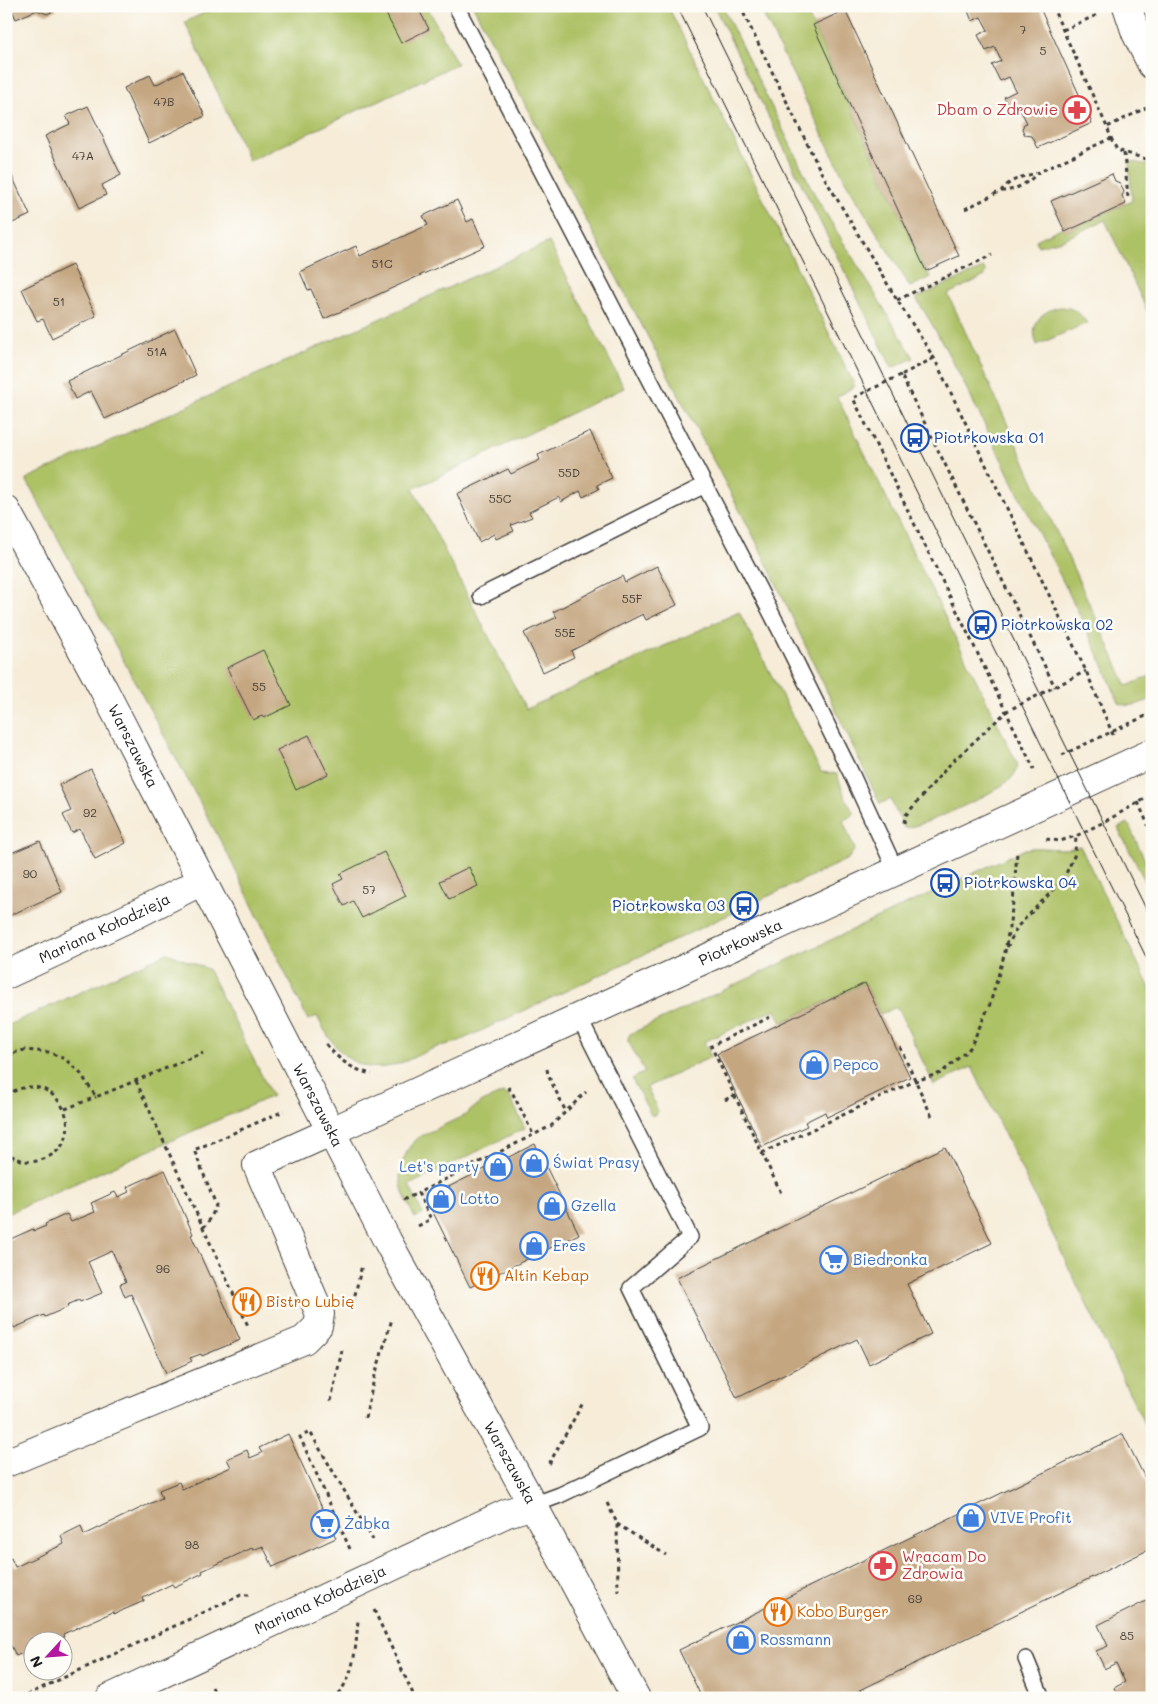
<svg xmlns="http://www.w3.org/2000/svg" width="1158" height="1704" font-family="Mali,sans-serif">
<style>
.green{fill:#adc165;stroke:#646e40}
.building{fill:#c4a680}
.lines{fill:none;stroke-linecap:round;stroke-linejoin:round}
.lane-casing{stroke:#3d3b38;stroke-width:18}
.street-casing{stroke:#3d3b38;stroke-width:30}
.secondary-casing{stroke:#3d3b38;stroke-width:30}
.path{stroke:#3d3b38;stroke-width:3;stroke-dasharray:4 4;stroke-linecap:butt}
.lane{stroke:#fff;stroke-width:15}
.street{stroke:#fff;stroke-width:28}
.secondary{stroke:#fff;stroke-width:28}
.tram{stroke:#1c1c1c;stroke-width:1}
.labels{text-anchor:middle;stroke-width:5;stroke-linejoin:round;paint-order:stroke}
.number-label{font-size:12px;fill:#463e35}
.health-label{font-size:15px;fill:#be3a42;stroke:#fdfcf7;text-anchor:end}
.transit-label{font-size:15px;fill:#164399;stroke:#fdfcf7;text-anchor:start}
.street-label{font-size:15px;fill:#1c1c1c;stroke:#fdfcf7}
.shop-label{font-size:15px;fill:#366cbe;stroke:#fdfcf7;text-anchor:start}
.food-label{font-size:15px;fill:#c56008;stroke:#fdfcf7;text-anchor:start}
</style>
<rect width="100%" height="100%" fill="#fdfcf7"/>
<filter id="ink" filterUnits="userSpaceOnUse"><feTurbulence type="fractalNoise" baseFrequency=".02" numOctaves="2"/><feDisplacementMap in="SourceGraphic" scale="10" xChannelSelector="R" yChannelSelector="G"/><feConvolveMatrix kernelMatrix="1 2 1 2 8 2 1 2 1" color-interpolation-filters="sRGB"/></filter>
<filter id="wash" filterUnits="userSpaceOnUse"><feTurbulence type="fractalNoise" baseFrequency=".0096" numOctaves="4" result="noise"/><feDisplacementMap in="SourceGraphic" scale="20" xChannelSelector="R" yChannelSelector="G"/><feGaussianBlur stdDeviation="1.12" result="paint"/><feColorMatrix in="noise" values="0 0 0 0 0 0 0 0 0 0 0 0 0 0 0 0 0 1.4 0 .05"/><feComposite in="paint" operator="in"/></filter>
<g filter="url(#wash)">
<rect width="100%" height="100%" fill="#f6ecd8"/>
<path class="green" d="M219,6H427L457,64L249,161L185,22Z
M473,6H668L855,386L837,397L1018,765C1016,772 1014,777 1008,781C993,794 923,827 904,828L890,799L880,804L758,545Z
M714,6H722L817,199L914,358L892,368Z
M759,6H804L926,271L931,277L910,287L846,182Z
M1129,161L1152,166V321L1105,220L1062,240L1038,246L1036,240L1063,227L1066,232L1132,201Z
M549,242L624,388L413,489L526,709L739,612L821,772L837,774L845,797L854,814L843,821L855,849L848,859L835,865L455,1043C432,1046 421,1055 401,1063C359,1079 334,1052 317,1016L308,1020L227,853L26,479Z
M983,268L986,270L985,276L948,294L1127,686L1150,676L1152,678V699C1140,703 1131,709 1119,703C1090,630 1051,559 1016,489C984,425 954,358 916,298Z
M1060,307C1073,307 1080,313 1087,323L1037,345C1029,325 1040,311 1060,307Z
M1128,823L1152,876V895L1118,828Z
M1080,846L1152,992V1440L972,1067L934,1085L897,1007L880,1014L865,983L782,1022L775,1009L704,1042L711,1057L647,1087L658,1111L655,1115H651L632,1079L645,1072L628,1041V1038L630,1034L1025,849C1044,845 1061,853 1080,846Z
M167,953L208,969L272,1096L6,1214V1026Z
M503,1093L509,1095L525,1128L409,1185L423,1214L415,1218L403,1193L401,1184L400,1176L403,1160L410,1146L419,1137L465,1115L480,1103Z"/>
<g id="blocks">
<path class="building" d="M10,6H57L56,10L47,14L37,10L16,19Z
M386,6H417L429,29L401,43L383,8Z
M966,6H1039L1092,123L1038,148L1032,136L1025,135L1022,129L1024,124L1027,123L1020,109L1011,113L1004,97L1016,91L1009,77L1000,81L992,65L1001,61L995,47L986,51L978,35L988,30L981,17L972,21Z
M845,10L959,256L926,271L813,25Z
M183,71L205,116L149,143L124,88L150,75L155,85Z
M88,106L121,175L102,185L106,195L79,208L45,136L70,124L66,116Z
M6,163L30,215L6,226Z
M1112,174L1115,181L1120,183L1124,192L1122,196L1126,204L1065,232L1051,201Z
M457,200L467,222L473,219L485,246L324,319L311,289L308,290L300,272L356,246L360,256L428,225L423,216Z
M72,265L96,316L52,338L43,319L37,321L22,289Z
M175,329L196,375L105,419L91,391L75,399L67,381Z
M590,431L612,478L597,485L599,489L583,497L580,491L561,502L559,497L529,512L532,517L511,525L514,531L496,539L494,534L479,542L457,494L508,469L511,474L525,467L540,460L538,455Z
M657,566L677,605L646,620L643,614L607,632L571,651L574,657L543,672L524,633L557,617L553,612L622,576L625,582Z
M263,650L291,705L264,718L262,716L253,720L227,668Z
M309,735L328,774L296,790L277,750Z
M91,769L126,843L95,859L80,829L72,833L63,815L71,811L59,785Z
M40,841L62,892L6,917V855Z
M384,852L406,896L362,918L353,901L344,906L333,884L343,879L340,874Z
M469,867L478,886L449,899L440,881Z
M865,983L910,1077L827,1117L825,1112L805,1122L807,1126L762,1147L717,1054Z
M535,1144L579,1234L470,1287L426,1198Z
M945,1147L992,1243L907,1284L931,1334L869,1364L857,1339L737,1398L677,1278Z
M165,1170L193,1234L191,1235L210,1277L212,1276L240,1340L202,1356L201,1354L190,1358L192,1361L166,1373L131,1294L125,1297L120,1284L126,1282L112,1251L88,1262L102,1293L80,1302L79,1300L67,1305L68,1307L45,1317L44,1315L14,1328L6,1310V1241L33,1229L34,1231L46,1226L45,1224L67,1214L71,1222L95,1212L91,1203L115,1192L118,1197L129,1192L127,1187Z
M288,1434L336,1538L273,1567L263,1546L253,1550L252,1548L202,1571L203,1573L174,1587L172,1584L143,1598L144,1601L114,1614L113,1612L63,1634L64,1637L55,1642H32V1652L25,1656L23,1653L16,1656L6,1635V1561L11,1558L15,1567L64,1544L61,1536L81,1526L84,1535L162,1498L159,1490L179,1482L182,1489L231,1467L227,1459L247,1450L250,1458L262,1453L259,1448Z
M1123,1434L1152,1492V1548L844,1698H702L679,1650Z
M1150,1599L1152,1603V1698H1118L1114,1688L1125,1682L1116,1663L1104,1669V1667L1096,1651L1108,1646L1098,1625Z"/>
</g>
</g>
<g filter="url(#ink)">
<use href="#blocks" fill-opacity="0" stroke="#3d3b38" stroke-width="1"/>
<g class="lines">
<defs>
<path id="lane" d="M456,6L781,632L851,773L896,871
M481,596L705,485
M533,1505L560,1495L700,1428L631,1288L690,1237L579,1018
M1026,1659L1042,1698"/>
<g id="street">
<path d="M1127,6L1136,33L1152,65"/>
<path id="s1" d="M6,975L139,913L202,881"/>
<path d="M6,1463L304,1340L318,1326L320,1314L257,1165L330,1132"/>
<path id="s2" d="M110,1698L507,1513L533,1505"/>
</g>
<g id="secondary">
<path id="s3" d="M6,510L104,690L388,1242L533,1505L636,1698"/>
<path id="s4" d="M330,1132L1152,753"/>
</g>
</defs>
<use href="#lane" class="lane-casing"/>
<use href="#street" class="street-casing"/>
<use href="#secondary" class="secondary-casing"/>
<path class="path" d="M740,6L821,172L897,300L934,358L1086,671L1113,735
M1052,6L1107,127
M1063,30L1097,15
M1111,138L1117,150L1152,161
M1124,153L1128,198
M1001,191C1011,192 1029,183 1035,175
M965,209L1001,191C1008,181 1024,175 1035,174L1111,138L1107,127L1152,105
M897,300L992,255
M934,358L901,375L1055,687
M901,375L853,398L1034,769
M1062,755L1152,713
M1138,802L1152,834
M904,823L905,816L951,763L1007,711L1086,671
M1046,839L1060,841L1076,836L1104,822L1152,795
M1007,947L1018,926L1063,880L1075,854L1076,836
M770,1017L711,1046L781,1193
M326,1044C339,1060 352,1070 372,1074
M900,1047L933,1119
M6,1055L24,1050L48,1052L65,1059L81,1074L96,1097L203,1053
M547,1069L548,1075L566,1112
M136,1081L249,1328
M508,1087L513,1094L533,1134
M6,1096C54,1061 94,1137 46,1158C30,1165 21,1161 6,1153
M725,1100L734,1095
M65,1109L96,1097
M762,1153L915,1081L941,1073L970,1048L990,1004L1005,952L1013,903L1017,852
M403,1200L418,1193
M418,1226L431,1219L418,1193L551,1126L586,1092
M203,1228L211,1218L216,1205L194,1150L284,1111
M353,1303L362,1265
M331,1401L342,1350
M365,1418L374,1379L392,1319
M549,1464L584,1401
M607,1503L617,1523L618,1592
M617,1524L666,1555
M350,1549L300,1437L310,1432L373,1540
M374,1610L415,1698
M212,1687L217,1698
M20,1698L241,1595H249
M331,1698C355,1686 356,1643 358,1620"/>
<use href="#lane" class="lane"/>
<use href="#street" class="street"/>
<use href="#secondary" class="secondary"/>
<path class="tram" d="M677,6L1152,969
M702,6L1152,921"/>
</g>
</g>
<defs>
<symbol id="pharmacy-ring" viewBox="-11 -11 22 22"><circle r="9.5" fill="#fdfcf7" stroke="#e0444e" stroke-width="1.5"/><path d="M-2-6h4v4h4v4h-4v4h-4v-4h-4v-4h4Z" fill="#e0444e"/></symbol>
<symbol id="bus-ring" viewBox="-11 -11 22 22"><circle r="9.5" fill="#fdfcf7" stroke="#1a4fb4" stroke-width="1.5"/><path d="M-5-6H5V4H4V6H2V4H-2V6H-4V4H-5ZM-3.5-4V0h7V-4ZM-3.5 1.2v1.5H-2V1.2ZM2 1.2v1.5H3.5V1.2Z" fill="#1a4fb4"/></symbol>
<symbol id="shop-ring" viewBox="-11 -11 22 22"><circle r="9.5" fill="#fdfcf7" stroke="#3f7fe0" stroke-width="1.5"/><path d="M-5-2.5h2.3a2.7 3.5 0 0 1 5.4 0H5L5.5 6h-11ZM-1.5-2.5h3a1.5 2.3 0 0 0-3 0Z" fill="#3f7fe0"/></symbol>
<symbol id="supermarket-ring" viewBox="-11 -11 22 22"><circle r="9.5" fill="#fdfcf7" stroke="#3f7fe0" stroke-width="1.5"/><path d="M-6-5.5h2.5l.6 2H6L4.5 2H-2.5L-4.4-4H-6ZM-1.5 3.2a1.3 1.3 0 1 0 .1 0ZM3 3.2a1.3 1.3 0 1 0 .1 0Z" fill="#3f7fe0"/></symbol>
<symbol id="restaurant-ring" viewBox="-11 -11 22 22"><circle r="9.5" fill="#fdfcf7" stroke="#e8710a" stroke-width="1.5"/><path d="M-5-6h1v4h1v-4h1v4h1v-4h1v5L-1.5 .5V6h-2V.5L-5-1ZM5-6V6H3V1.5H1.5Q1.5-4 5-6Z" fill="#e8710a"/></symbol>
</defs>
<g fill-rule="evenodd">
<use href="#pharmacy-ring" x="1061" y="94" width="32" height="32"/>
<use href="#bus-ring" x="899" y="422" width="32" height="32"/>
<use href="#bus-ring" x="966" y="609" width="32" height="32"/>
<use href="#bus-ring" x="929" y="867" width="32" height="32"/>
<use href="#bus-ring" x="728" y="890" width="32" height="32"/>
<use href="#shop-ring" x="798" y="1049" width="32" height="32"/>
<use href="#shop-ring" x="518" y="1147" width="32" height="32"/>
<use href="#shop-ring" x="482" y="1151" width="32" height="32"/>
<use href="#shop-ring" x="425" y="1183" width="32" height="32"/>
<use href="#shop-ring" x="536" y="1190" width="32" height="32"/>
<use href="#shop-ring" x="518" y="1230" width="32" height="32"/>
<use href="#supermarket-ring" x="818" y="1244" width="32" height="32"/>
<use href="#restaurant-ring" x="469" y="1260" width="32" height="32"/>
<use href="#restaurant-ring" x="231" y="1286" width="32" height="32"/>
<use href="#shop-ring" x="955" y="1502" width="32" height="32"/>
<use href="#supermarket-ring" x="309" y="1508" width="32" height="32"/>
<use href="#pharmacy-ring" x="867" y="1550" width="32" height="32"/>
<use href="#restaurant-ring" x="762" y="1596" width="32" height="32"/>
<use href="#shop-ring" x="725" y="1624" width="32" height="32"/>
</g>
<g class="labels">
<g class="number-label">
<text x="1023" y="34">7</text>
<text x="1043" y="55">5</text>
<text x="164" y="106">47B</text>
<text x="83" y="160">47A</text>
<text x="382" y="268">51C</text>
<text x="59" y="306">51</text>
<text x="157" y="356">51A</text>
<text x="569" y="477">55D</text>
<text x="500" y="503">55C</text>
<text x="632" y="603">55F</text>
<text x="565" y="637">55E</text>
<text x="259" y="691">55</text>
<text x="90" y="817">92</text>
<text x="30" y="878">90</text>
<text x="369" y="894">57</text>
<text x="163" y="1273">96</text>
<text x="192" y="1549">98</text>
<text x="915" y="1603">69</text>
<text x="1127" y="1640">85</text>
</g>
<g class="health-label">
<text x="1058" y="115">Dbam o Zdrowie</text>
<text x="902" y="1562" text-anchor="start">Wracam Do<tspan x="902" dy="17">Zdrowia</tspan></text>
</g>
<g class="transit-label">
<text x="934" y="443">Piotrkowska 01</text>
<text x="1001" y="630">Piotrkowska 02</text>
<text x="964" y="888">Piotrkowska 04</text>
<text x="725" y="911" text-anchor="end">Piotrkowska 03</text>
</g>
<g class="street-label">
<text dy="5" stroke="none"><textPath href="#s3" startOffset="268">Warszawska</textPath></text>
<text dy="5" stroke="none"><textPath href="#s1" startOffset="109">Mariana Kołodzieja</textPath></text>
<text dy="5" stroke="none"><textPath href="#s4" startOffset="452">Piotrkowska</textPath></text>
<text dy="5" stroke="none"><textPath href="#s3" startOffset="672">Warszawska</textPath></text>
<text dy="5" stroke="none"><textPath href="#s3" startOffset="1078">Warszawska</textPath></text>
<text dy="5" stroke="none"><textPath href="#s2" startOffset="232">Mariana Kołodzieja</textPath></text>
</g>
<g class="shop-label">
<text x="833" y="1070">Pepco</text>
<text x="553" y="1168">Świat Prasy</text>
<text x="479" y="1172" text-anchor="end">Let's party</text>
<text x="460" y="1204">Lotto</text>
<text x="571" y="1211">Gzella</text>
<text x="553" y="1251">Eres</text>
<text x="853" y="1265">Biedronka</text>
<text x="990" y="1523">VIVE Profit</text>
<text x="344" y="1529">Żabka</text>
<text x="760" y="1645">Rossmann</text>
</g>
<g class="food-label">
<text x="504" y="1281">Altin Kebap</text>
<text x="266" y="1307">Bistro Lubię</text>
<text x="797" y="1617">Kobo Burger</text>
</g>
</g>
<rect width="1158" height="1704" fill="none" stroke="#fdfcf7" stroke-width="25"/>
<g transform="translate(48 1656) rotate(244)"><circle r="24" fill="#fdfcf7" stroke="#a3a29f"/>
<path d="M0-4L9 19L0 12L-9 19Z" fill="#b5179e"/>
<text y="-8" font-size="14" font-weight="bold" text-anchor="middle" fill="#1c1c1c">N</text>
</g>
</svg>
